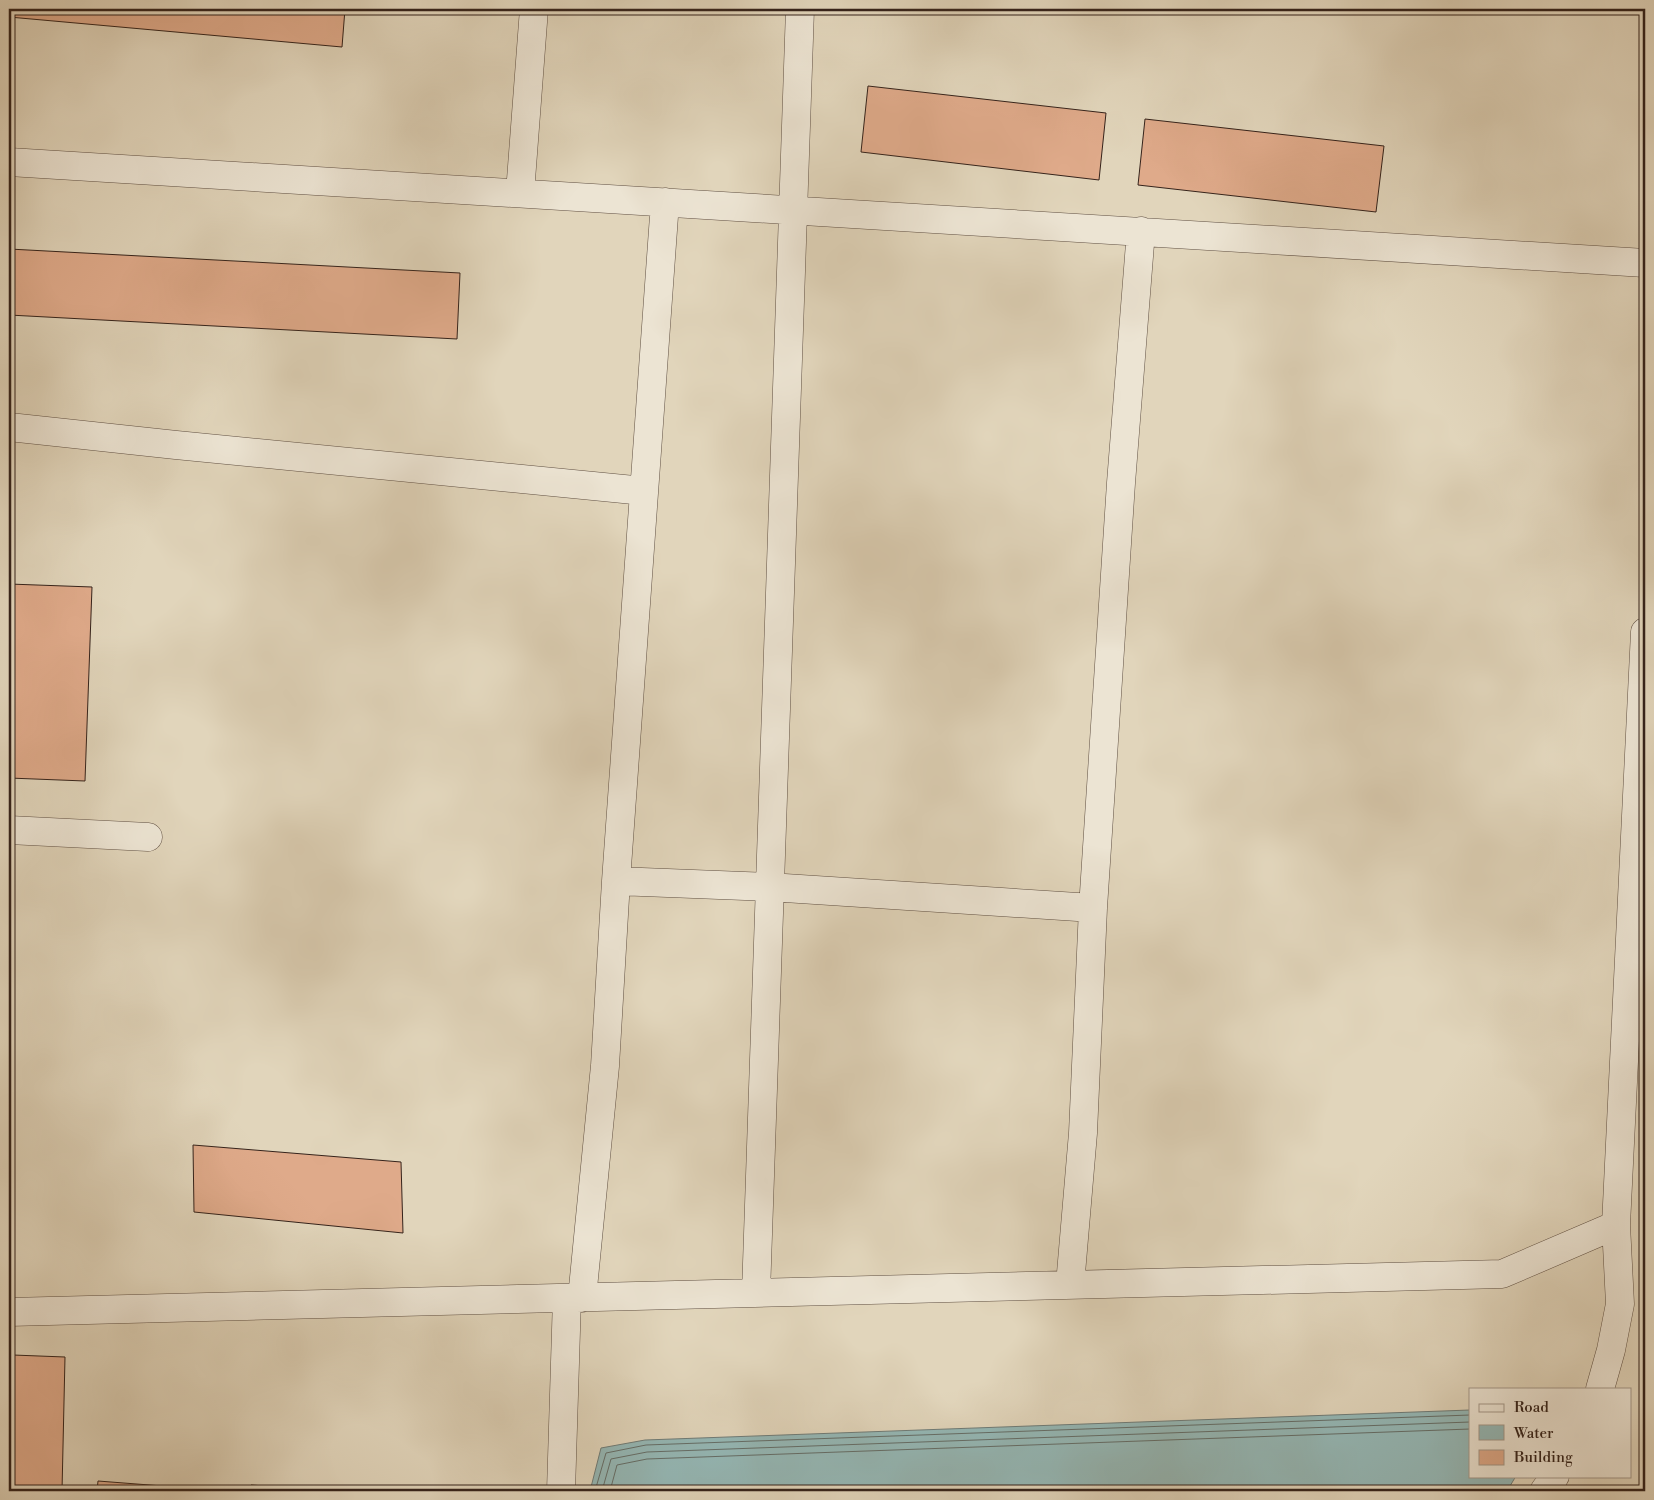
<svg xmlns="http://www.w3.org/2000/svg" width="1654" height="1500" font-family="'Libre Bodoni',serif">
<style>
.water{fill:#95b8b6;stroke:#6f7c78}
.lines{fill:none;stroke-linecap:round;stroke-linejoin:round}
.shore{stroke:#656e68;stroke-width:1}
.building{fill:#dfaa8a;stroke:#35231b}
.minor-casing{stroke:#605043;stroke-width:29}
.minor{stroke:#ece4d3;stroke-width:28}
</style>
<rect width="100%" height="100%" fill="#e1d5bb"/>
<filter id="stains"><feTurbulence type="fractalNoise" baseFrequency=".004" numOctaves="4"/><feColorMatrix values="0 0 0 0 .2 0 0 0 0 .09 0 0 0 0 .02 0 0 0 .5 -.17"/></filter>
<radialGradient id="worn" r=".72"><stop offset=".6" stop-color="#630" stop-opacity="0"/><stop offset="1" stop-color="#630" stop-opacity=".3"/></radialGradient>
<path class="water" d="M1470,1410V1476H1516L1507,1491H590L601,1448L645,1440Z"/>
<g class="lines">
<path class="shore" d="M595,1491L606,1453L646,1445L1470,1415
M602,1491L611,1459L647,1452L1470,1422
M610,1491L617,1465L647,1459L1470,1429"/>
</g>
<path class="building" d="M9,9H345L342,47L9,17Z
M868,86L1106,113L1099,180L861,152Z
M1145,119L1384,146L1376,212L1138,185Z
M9,249L460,273L457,339L9,315Z
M9,584L92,587L85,781L9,778Z
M193,1145L401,1162L403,1233L194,1212Z
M13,1355L65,1357L62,1491H9Z
M98,1481L227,1491H97Z
M251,1485L333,1491H250Z"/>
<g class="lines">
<defs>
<path id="minor" d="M9,162L1645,263
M520,193L534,9
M9,427L176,445L644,491
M9,830L148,837
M616,881L769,887L1093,908
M1070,1285L1083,1133L1093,908L1121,483L1141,231
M756,1293L800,9
M582,1298L605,1066L616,881L665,202
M9,1312L1502,1274L1616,1225
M1600,1389L1611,1350L1620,1304L1616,1225L1645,632
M561,1491L567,1298
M1544,1491L1555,1476"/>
</defs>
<use href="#minor" class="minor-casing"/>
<use href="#minor" class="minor"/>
</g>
<rect width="1654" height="1500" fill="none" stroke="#e1d5bb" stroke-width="30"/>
<rect x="10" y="10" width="1634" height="1480" fill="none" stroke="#35231b" stroke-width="2.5"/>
<rect x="15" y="15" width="1624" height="1470" fill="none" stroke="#35231b"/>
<rect x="1469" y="1388" width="162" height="90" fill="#ece4d3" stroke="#a39789"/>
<rect x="1479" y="1404" width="25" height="8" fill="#ece4d3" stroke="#a39789"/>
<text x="1514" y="1412" font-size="15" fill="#35231b">Road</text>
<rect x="1479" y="1425" width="25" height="15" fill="#95b8b6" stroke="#a39789"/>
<text x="1514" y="1438" font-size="15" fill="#35231b">Water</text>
<rect x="1479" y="1450" width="25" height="15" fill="#dfaa8a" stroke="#a39789"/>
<text x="1514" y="1462" font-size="15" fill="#35231b">Building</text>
<rect width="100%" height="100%" filter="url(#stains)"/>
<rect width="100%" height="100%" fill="url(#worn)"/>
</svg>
